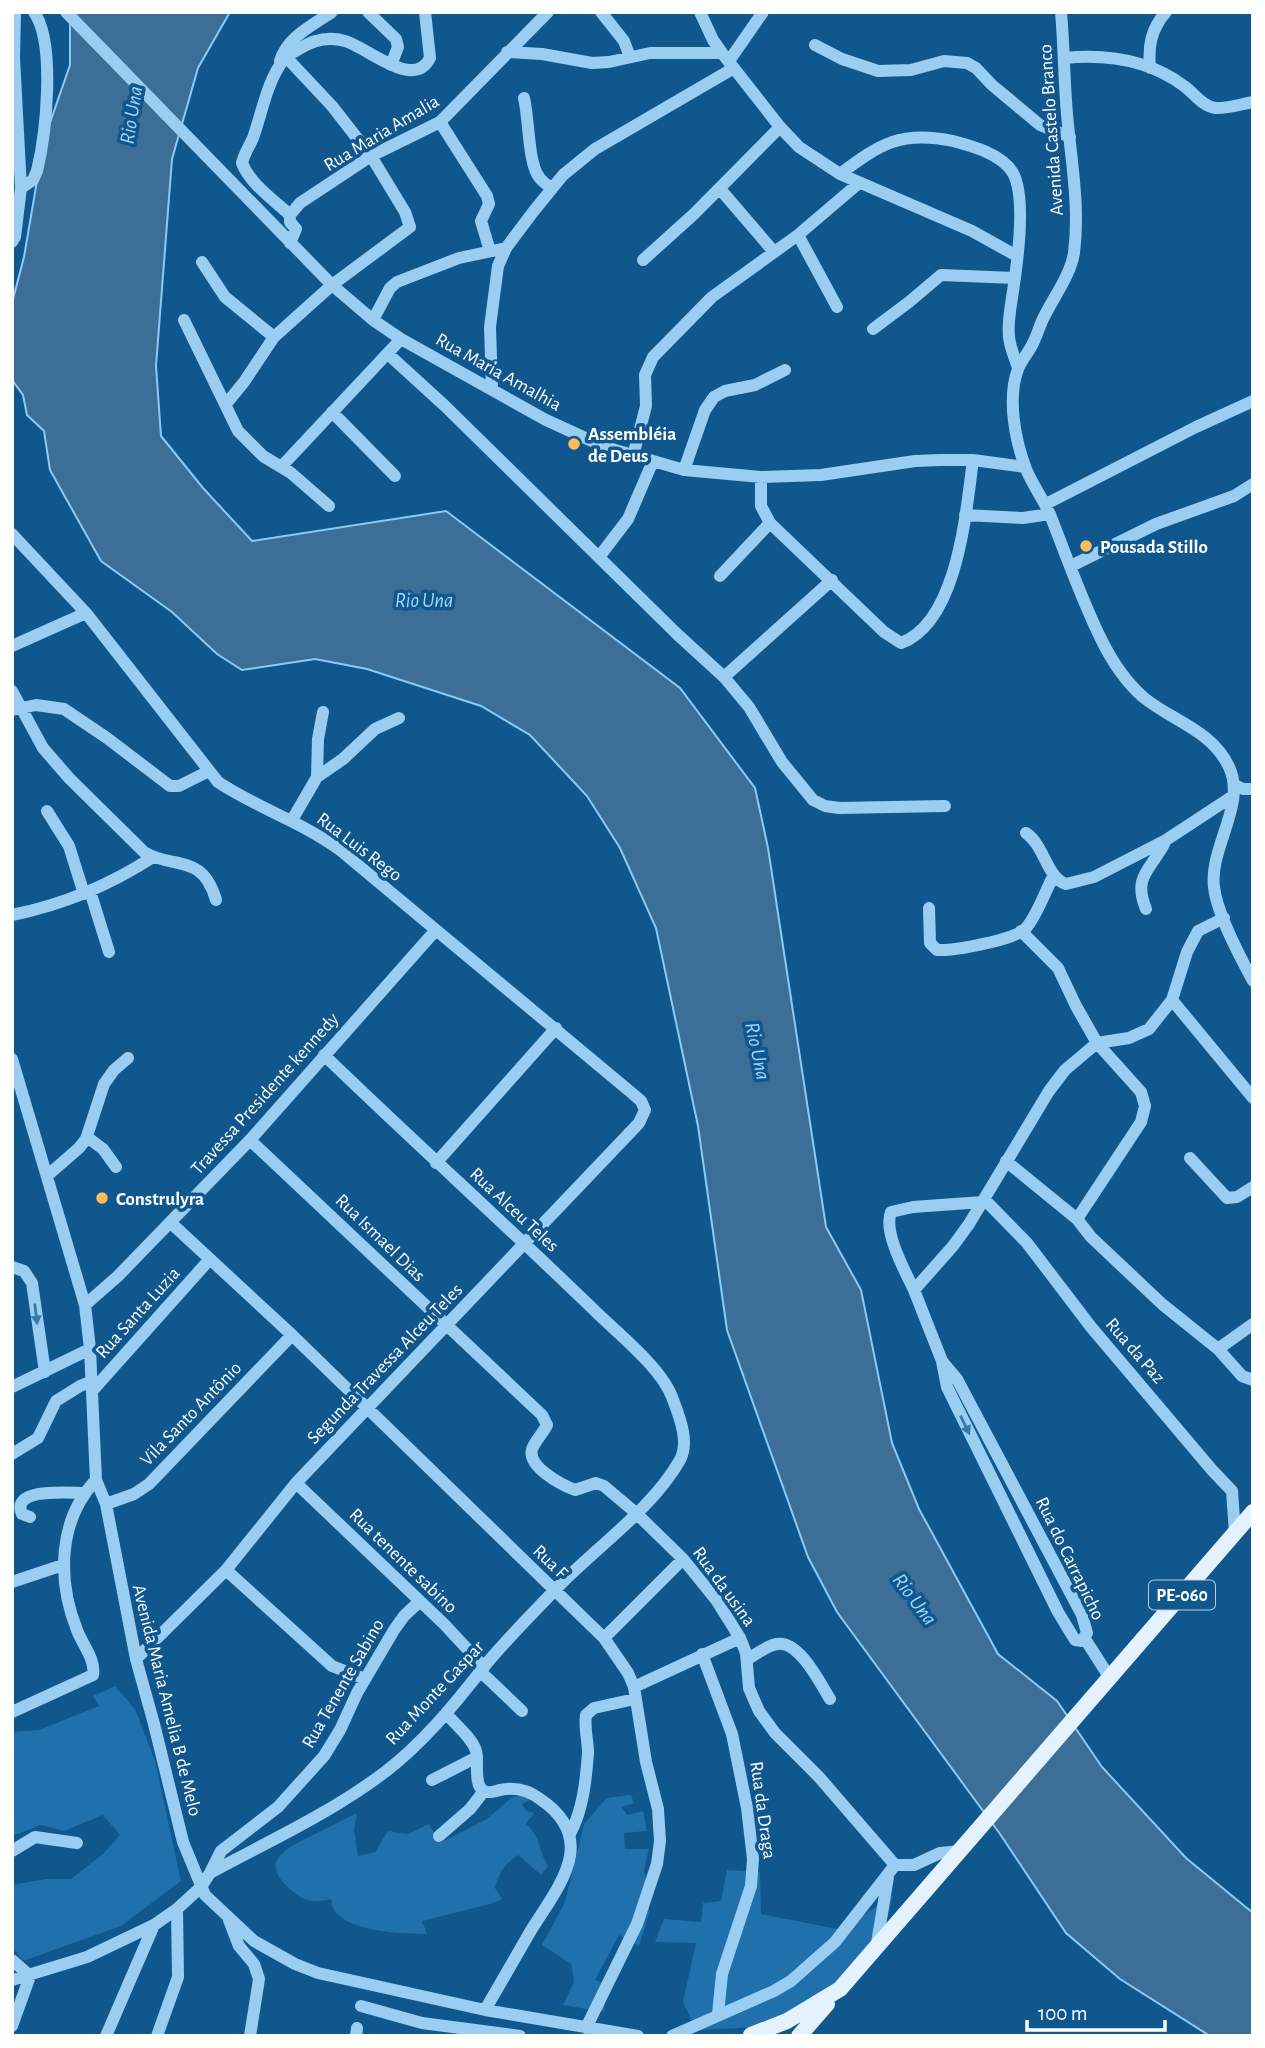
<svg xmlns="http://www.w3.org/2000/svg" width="1265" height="2048" font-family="'Alegreya Sans',sans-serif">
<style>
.green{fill:#1f70ab}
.water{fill:#3c6f97;stroke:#8acaf6;stroke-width:2}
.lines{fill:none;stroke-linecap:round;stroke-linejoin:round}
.minor{stroke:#99cdf2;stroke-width:12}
.major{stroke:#e4f2ff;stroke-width:16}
.oneway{fill:#397aac}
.poi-dot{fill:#ffba5a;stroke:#10578e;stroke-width:2.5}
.labels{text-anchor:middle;stroke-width:7;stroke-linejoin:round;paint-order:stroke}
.shield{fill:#10578e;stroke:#b7cddd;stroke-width:2}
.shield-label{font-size:18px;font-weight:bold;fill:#fff}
.street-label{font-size:19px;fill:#fff;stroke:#10578e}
.poi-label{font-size:19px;font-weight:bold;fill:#fff;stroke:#10578e;text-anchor:start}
.water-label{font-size:21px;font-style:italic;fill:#a5d6fa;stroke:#10578e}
</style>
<rect width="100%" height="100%" fill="#10578e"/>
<path class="green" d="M115,1686L135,1709L155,1761L181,1881L121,1926L23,1961L12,1947V1885L46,1879H71L103,1854L120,1835L103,1815L64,1831L41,1825L12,1836V1732L39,1730L99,1706L93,1696Z
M521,1795L534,1798L522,1804L526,1811L534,1813L526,1824C541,1837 538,1849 548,1866L541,1875L518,1855C503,1866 501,1870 495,1888L502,1899L490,1904L422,1921L427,1934C404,1934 348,1932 334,1910C332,1907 332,1903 331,1899C314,1903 304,1902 291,1890C257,1861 287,1848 313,1835C328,1828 342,1820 357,1813L354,1830L358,1856L375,1852L388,1831L408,1834L429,1824L440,1843L487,1819L511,1798Z
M631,1795L634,1803L622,1807L627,1815L643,1811L647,1831L624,1833L625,1849H649L644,1870L649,1892V1913L639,1946L619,1935L595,1980L607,1984L604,2012L563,2005L574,1982L571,1964L542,1945L565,1902L584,1824L607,1798Z
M727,1870L760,1872L761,1914L848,1931L861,1917L893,1895L885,1927L839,1983L813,2001L760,2027L696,2030L683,2002L696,1943L655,1942L664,1919L701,1922L703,1903L721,1901Z"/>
<path class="water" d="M70,12H230L198,68L172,159L156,366L161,436L203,488L252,541L446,511L680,688L755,788L768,848L826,1227L861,1290L892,1443L919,1509L998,1654L1057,1701L1102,1767L1186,1858L1253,1913V2036H1210L1120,1979L1066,1933L1000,1834L837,1612L808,1557L727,1330L698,1126L656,928L620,848L587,796L530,735L481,706L367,669L315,659L242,670L217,654L172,612L101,561L50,470L44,431L27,415L23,395L12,380V303L24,257L44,140L70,65Z"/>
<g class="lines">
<path class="minor" d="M66,12L332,285L373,320L401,339L546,420L605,447L684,470L761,477L821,475L915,461L940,460H973L1025,467
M368,12L396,39L398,47L391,65
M601,12L624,41L630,57
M700,12L713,40L722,53L780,127L799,147L840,174L972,231L1017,256
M1061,12C1064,46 1064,80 1067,114C1071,161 1080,206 1074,253C1070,277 1052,299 1042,321C1039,328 1037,335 1034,341C1030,351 1022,359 1018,369C1007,398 1015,440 1026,469C1033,486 1044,500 1051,517C1067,558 1082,601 1102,641C1112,661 1126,682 1143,697C1172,721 1212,730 1229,767C1247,804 1209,848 1214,887C1217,914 1240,957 1253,981
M815,45L842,59L878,71L911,70L944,61L967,63L976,68L992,85L1040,125L1070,137
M507,52L542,54L592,63L609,62L650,53H722
M1065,58C1107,54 1149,60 1184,86C1194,93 1202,106 1215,108C1227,109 1241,104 1253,102
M280,61C287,37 313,25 332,12
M729,61L763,12
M1150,68C1148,46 1151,29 1166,12
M524,98C529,118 528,163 539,177C542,182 548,185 552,189
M440,122L487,196L489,204L481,221L490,251
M840,174C880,144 901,130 953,141C972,146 1002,154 1013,173C1026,197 1018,257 1014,284C1012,301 1007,320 1009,337C1010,348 1015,358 1018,368
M21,188L33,180L37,171C46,134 56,43 34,12
M720,189L774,252
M290,215C274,200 250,184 242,163C244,154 249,147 253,138C262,113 267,80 285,58C289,54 294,52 299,49C313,40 328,36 345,41C367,47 414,91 430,58L425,12
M798,235L837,307
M12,242L15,237L21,188L14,58L15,12
M290,243L296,229L290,222V215L300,203L371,156L440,122L548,12
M643,260L694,214L780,127
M202,262L225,297L274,337
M184,320L238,431L263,456L291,473L329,506
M373,320L390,288L397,282L459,258L506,248
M873,329L909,302L941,275L1015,278
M388,354L445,406L677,634L724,677L749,707L782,762L813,800L825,806L839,808L945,806
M492,389L490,327L498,266L506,248L533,212L563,175L595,149L734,68
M226,404L244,382L274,337L332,285L410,227L405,212L371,156L332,106L286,57
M332,412L395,476
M633,456L646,406L645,375L653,357L712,297L798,235L859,183
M281,467L401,339
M684,470L705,410L714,397L725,391L755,385L785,370
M1046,504L1196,427L1253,401
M965,515L1023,518L1050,514
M770,523L884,632L901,643C958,622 966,511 973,460
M12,534L86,613L218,782C257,808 302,822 340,850L633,1094L641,1101L645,1110L639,1123L296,1483L226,1570L136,1659
M599,557L628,519L653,461
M1071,566L1156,524L1234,496L1253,484
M720,576L770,523L761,506V477
M12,646L86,613
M724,677L832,580
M12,691L43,748L69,778L144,852C173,870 202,852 216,900
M12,710L36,705L64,709L107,738L170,786H179L209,771
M317,777L343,759L375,729L399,718
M1235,785L1243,789H1253
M47,811L69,846L84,894
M292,820L317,777L318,739L323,712
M1026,833C1045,846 1046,877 1066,884L1094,877L1166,840L1233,796
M90,891L109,952
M929,908L930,943L937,950C953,951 1015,940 1026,928C1038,914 1045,891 1054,875
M1146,909C1132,875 1152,870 1166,840
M12,915C62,905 110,885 153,857
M1021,931L1058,968L1076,1006L1097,1043L1141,1092L1145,1106L1141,1122L1077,1219
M1172,1000L1253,1098
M12,1059L85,1305L90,1349L96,1480L106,1504L136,1659L154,1724L183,1842L205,1895L254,1941L295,1964L318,1973L485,2010L638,2036
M87,1137L103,1149L116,1167
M250,1140L542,1415L547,1425C543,1433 535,1441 532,1449C527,1467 562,1485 575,1490L596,1483L604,1486L636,1513L683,1559L717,1601L740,1638L746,1653L749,1688L759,1711L775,1733L819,1777L895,1865
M1190,1158L1227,1198L1237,1197L1253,1187
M1006,1161L1077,1219L1091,1237L1162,1304L1218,1349L1242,1376L1253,1380
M436,1163L556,1028
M48,1175L79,1148L86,1139L104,1084L114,1070L128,1058
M985,1200L1027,1243L1091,1327L1212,1470L1232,1491L1235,1533
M171,1223L292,1335L604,1638L628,1673L634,1687L646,1762L658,1809L660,1841L657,1864L637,1924L586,2028
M12,1267L24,1271L32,1283L45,1372
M914,1290C905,1271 883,1232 891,1212L913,1207L983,1202
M85,1305L118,1276L250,1140L435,931
M1218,1349L1253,1324
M942,1361L957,1379L1082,1615L1087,1633L1082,1641L1075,1640L1058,1612L947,1387L942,1361L914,1290L953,1246L969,1224L1049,1091L1065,1070L1097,1043L1129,1038L1149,1029L1172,1000L1187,952L1198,931L1224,918
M12,1387L90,1349
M93,1390L210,1259
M12,1454L38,1438L56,1401L80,1386L92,1381
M296,1483L444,1624L484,1667
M106,1504L134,1494L149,1484L292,1335
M30,1517L22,1514C10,1487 70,1493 84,1493
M226,1570L332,1666L365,1679
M12,1582L63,1565
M604,1638L683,1559
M1085,1639L1110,1678
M702,1654L732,1734L747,1808L753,1859L751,1886L722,1974L718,2014
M747,1660C756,1654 766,1646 777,1644C799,1640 820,1683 830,1699
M481,1672L522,1711
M634,1687L740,1638
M12,1712L93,1675C96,1660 82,1644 77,1630C57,1580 58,1520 96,1480
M446,1713C455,1725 472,1737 476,1751C479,1760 473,1786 484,1791C489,1794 495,1791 500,1790C514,1787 528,1790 540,1799C601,1840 557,1888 530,1932C515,1958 500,1984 485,2010
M432,1780L477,1757
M570,1834C583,1810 586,1780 588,1753C588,1741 584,1727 586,1715L594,1708L635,1699
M439,1836L470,1809L484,1791
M12,1851L35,1837L77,1843
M895,1865H914L940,1853L960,1851
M210,1873L221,1851L278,1807L324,1756L340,1730L357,1693L394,1630L404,1616L420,1601
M229,1920L239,1946L254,1964L259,1979L250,2036
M876,1949L888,1877
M12,1960L30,1976L12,2026
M12,1980L87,1957L154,1925
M361,2006L422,2023L520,2036
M106,2036L154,1925L177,1909L201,1887L210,1873C269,1841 331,1813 385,1772C423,1743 454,1705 483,1668C504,1642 529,1617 552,1593C592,1550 651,1511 680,1460C690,1441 679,1416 672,1397C661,1367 616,1332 593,1309C504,1223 413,1141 324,1055
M157,2036L178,1977L177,1909
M356,2036L357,2028
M672,2036L774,1991L791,1981L835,1942L895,1865"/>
<path class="major" d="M751,2035L787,2021L840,1989L1253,1512
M799,2036L827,2004"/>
</g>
<defs><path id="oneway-solid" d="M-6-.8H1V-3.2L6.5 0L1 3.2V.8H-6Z" transform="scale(1.75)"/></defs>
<g class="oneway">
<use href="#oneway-solid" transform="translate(36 1314) rotate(83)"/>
<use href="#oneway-solid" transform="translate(965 1425) rotate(64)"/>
</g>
<g class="poi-dot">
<circle cx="574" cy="444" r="7"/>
<circle cx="1086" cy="546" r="7"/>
<circle cx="102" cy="1198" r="7"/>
</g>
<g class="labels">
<rect class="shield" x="1149" y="1580.5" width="66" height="29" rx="5"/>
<g class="shield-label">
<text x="1182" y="1601">PE-060</text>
</g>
<g class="street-label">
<text transform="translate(1050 130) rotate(-94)" y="7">Avenida Castelo Branco</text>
<text transform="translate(381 132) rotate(-31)" y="7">Rua Maria Amalia</text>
<text transform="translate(499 371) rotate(29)" y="7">Rua Maria Amalhia</text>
<text transform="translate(360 846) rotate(37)" y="7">Rua Luis Rego</text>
<text transform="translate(264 1093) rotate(-48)" y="7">Travessa Presidente kennedy</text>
<text transform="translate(515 1209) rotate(43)" y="7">Rua Alceu Teles</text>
<text transform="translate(381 1237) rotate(44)" y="7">Rua Ismael Dias</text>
<text transform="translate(137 1312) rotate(-48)" y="7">Rua Santa Luzia</text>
<text transform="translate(1136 1350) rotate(49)" y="7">Rua da Paz</text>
<text transform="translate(384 1363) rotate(-46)" y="7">Segunda Travessa Alceu Teles</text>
<text transform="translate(190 1413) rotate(-46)" y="7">Vila Santo Antônio</text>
<text transform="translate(1071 1558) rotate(64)" y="7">Rua do Carrapicho</text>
<text transform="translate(404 1560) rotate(44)" y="7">Rua tenente sabino</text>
<text transform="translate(551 1561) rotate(44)" y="7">Rua F</text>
<text transform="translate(725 1586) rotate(54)" y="7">Rua da usina</text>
<text transform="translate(342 1683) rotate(-60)" y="7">Rua Tenente Sabino</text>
<text transform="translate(434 1692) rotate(-47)" y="7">Rua Monte Gaspar</text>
<text transform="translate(168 1700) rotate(76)" y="7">Avenida Maria Amelia B de Melo</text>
<text transform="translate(764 1810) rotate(82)" y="7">Rua da Draga</text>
</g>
<g class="poi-label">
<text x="588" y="440">Assembléia<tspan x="588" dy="22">de Deus</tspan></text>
<text x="1100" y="553">Pousada Stillo</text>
<text x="116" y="1205">Construlyra</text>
</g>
<g class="water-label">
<text transform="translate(131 115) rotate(-81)" y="7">Rio Una</text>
<text x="424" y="607">Rio Una</text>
<text transform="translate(758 1051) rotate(78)" y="7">Rio Una</text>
<text transform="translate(915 1599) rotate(53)" y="7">Rio Una</text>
</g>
</g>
<rect width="1265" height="2048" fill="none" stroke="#ffffff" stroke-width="28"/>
<path d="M1027 2020v10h138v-10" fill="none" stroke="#ffffff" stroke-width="3.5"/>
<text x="1038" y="2020" font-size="21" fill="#ffffff" stroke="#10578e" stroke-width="5" paint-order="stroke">100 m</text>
</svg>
